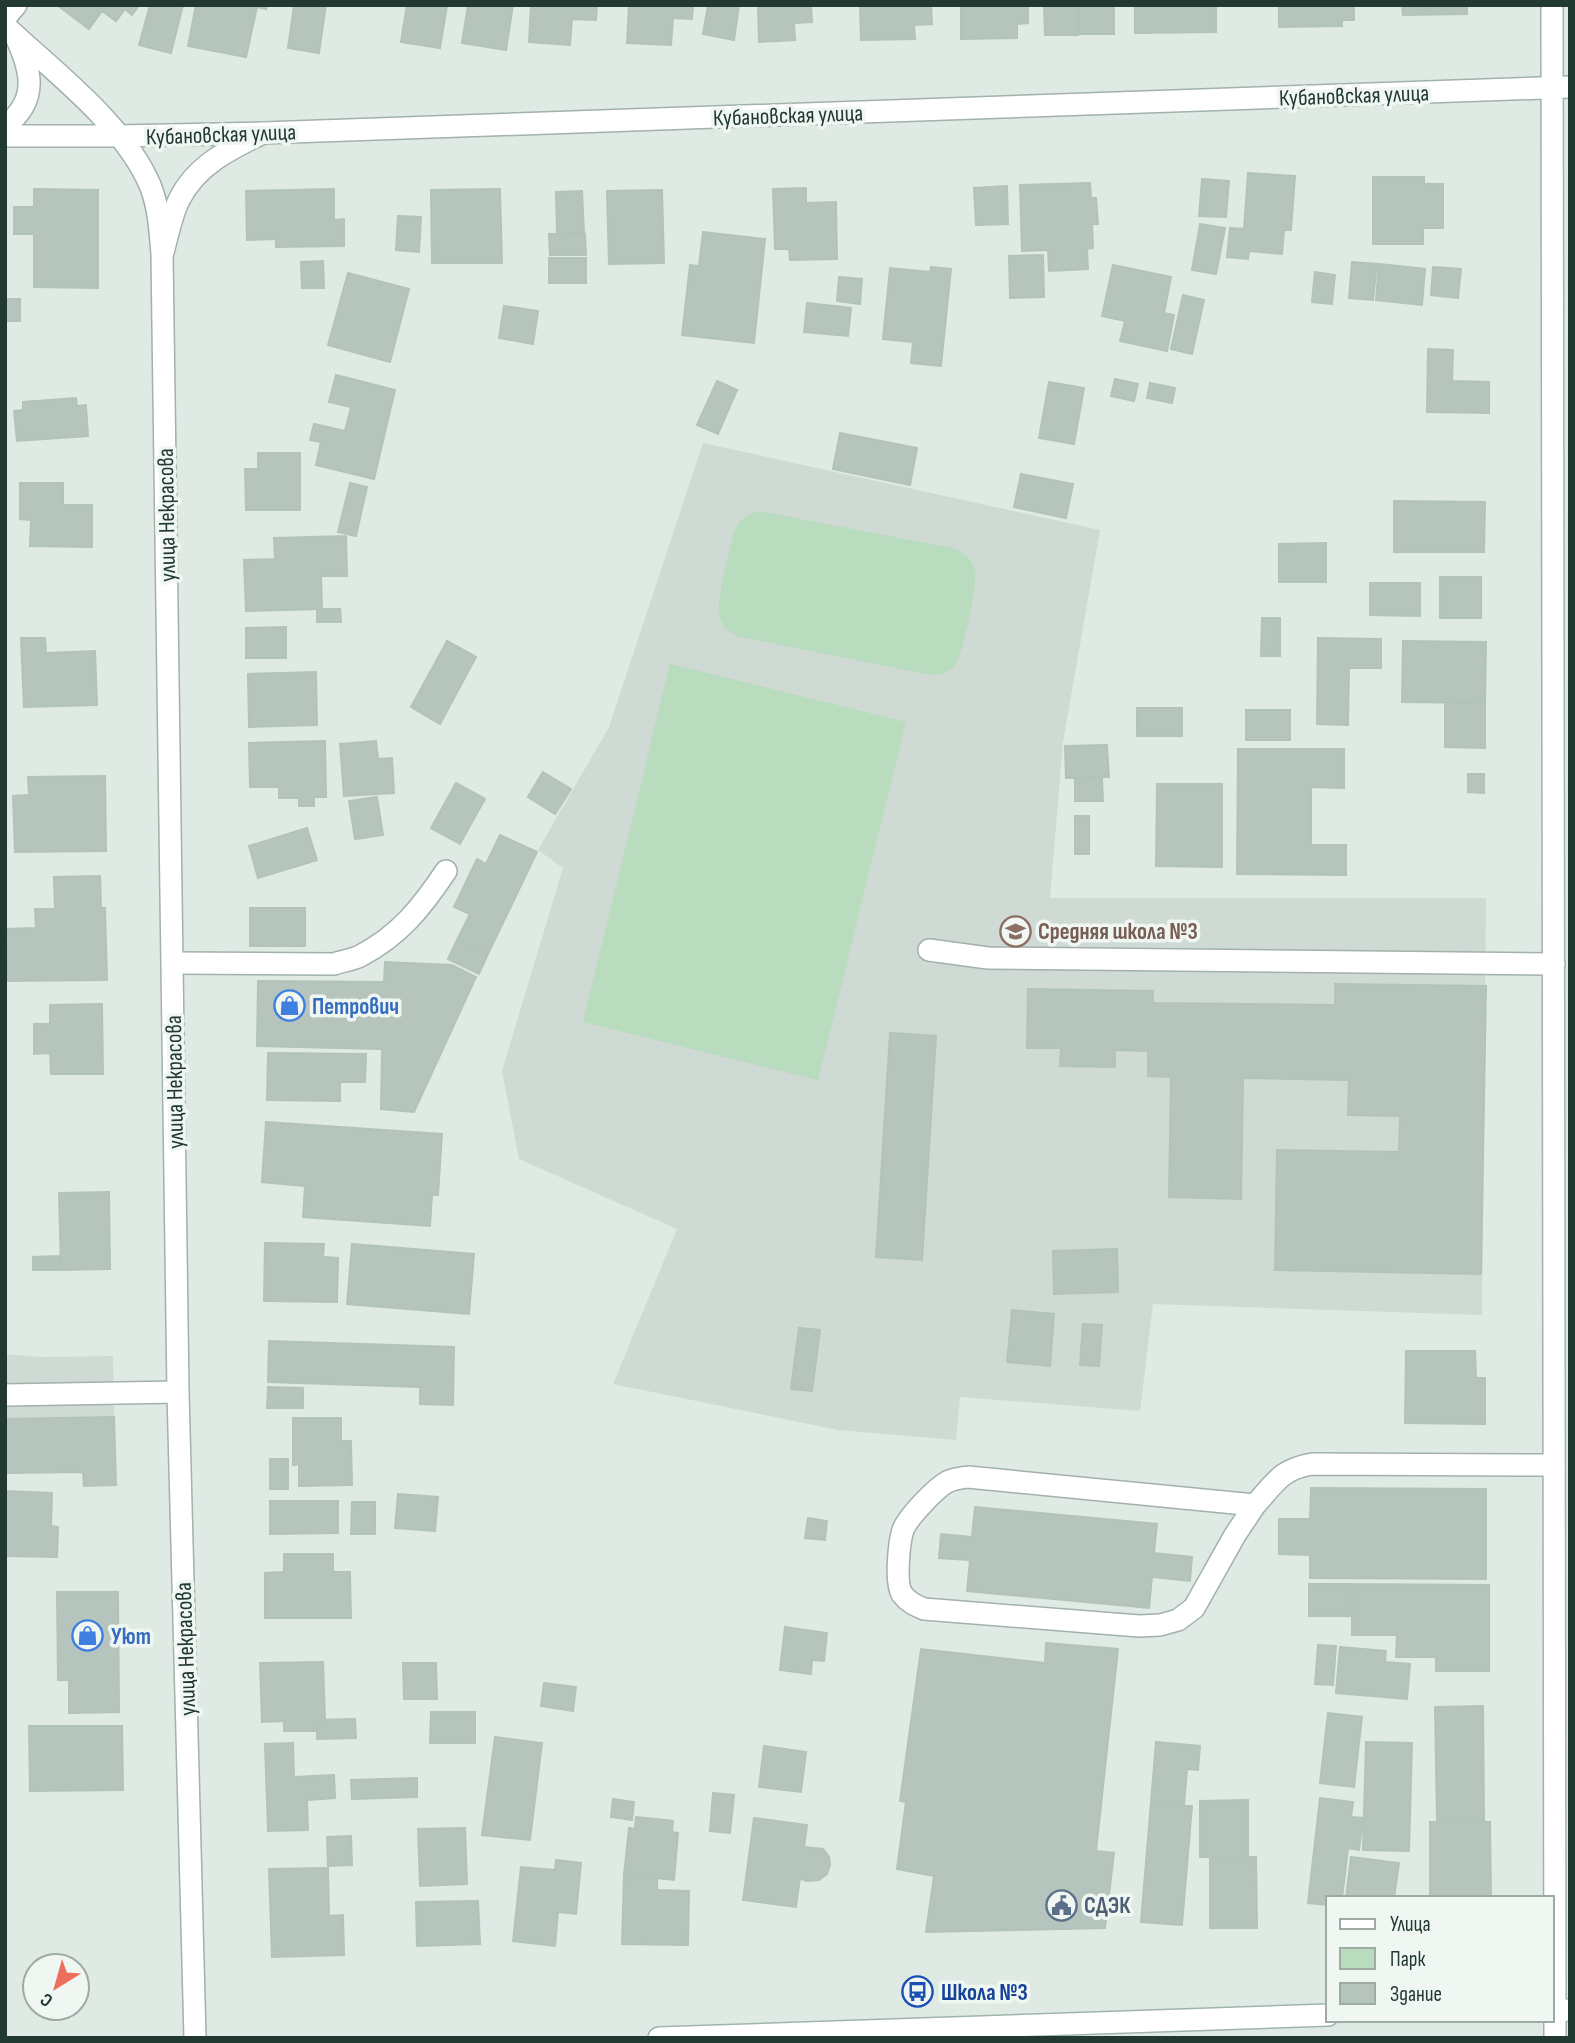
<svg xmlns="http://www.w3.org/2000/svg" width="1575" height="2043" font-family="'Sofia Sans Condensed',sans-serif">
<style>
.built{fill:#cedad3}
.green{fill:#b9dbbe}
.building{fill:#b5c5bd;stroke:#b2c3ba;stroke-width:2}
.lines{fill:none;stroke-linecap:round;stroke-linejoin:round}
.service-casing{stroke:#a2b1aa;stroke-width:24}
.minor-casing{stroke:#a2b1aa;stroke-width:24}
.tertiary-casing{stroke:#a2b1aa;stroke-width:24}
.secondary-casing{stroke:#9fb5ab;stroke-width:24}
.service{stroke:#fff;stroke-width:21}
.minor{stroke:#fff;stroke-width:21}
.tertiary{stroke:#fff;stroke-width:21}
.secondary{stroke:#fff;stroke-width:21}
.labels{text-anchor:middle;stroke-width:7;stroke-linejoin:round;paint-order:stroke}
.street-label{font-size:23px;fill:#213930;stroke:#f0f7f2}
.education-label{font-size:23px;font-weight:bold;fill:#785e54;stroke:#f0f7f2;text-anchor:start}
.shop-label{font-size:23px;font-weight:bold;fill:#366cbe;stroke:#f0f7f2;text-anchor:start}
.service-label{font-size:23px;font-weight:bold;fill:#4e5e75;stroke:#f0f7f2;text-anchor:start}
.transit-label{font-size:23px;font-weight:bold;fill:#164399;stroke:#f0f7f2;text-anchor:start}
</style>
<rect width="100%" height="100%" fill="#dfeae4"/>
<path class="built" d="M703,443L1100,530L1063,742L1050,898H1486L1482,1315L1153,1304L1140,1411L960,1397L956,1440L838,1430L613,1384L677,1229L519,1159L502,1071L563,868L538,850L609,727Z
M5,1354L43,1357L113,1356L114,1417L5,1419Z"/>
<path class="green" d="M756,512H764L952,548C963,551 972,559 975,570C978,582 963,655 955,665C949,672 940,675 931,675L736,636C730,632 724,629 721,621C714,604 729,554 733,534C737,522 744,516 756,512Z
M670,664L906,722L818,1080L583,1022Z"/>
<path class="building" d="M57,5H139L132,15L125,9L116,21L102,11L89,29Z
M150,5H183L171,53L139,45Z
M196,5H267L266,9L257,7L246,57L188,46Z
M294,5H326L319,53L288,48Z
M407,5L447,6L440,48L401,42Z
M468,5H513L506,50L462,43Z
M531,5H597L596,20L572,19L570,45L529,42Z
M629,5H693L692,19L673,18L671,45L627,43Z
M708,5H739L734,40L703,34Z
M758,5H811L812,22L794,23L795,40L759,42Z
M860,5H931L932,24L914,25L915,39L861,40Z
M961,5H1028V23L1017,24V38L961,39Z
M1044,5H1077L1078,35H1045Z
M1079,5H1114V34H1079Z
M1135,5H1216V32L1135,33Z
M1279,5H1354V20H1342V26L1279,27Z
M1402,5H1467V14L1403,15Z
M1248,173L1295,176L1291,230H1284L1282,254L1249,251L1248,259L1227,257L1230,228L1244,229Z
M1373,177H1424V184H1443V228H1423V244H1373Z
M1202,179L1229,181L1226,217L1199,216Z
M1090,183L1091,198H1096L1098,224H1092L1093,248L1087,249L1088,269L1049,271L1048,250L1022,251L1020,185Z
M1007,186L1008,224L976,225L974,188Z
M806,188V203L836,202L837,259L790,260L789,249H775L773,189Z
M34,189L98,190V288L34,287V234H14V207H34Z
M334,189V220L344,219V246L276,247V239L247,240L246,191Z
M500,189L502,263H432L431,190Z
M662,190L664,263L609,264L607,191Z
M582,191L584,233L557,234L556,192Z
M398,216L421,217L419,252L396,250Z
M1200,224L1225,228L1216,274L1192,270Z
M703,232L765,239L754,343L682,335L690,265L699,266Z
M549,234H585L586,255H550Z
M1043,255L1044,297L1010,298L1009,256Z
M549,258H586V283H549Z
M323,261L324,288H302L301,262Z
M1352,262L1377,264L1373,300L1349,298Z
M1379,264L1425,269L1422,305L1376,300Z
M1113,265L1171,277L1164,313L1174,315L1167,351L1120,341L1125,321L1102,316Z
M931,267L951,269L941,366L911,363L913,342L883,339L890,268L930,272Z
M1433,267L1461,269L1458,298L1431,295Z
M1315,272L1335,275L1332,304L1312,302Z
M348,273L409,289L390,362L328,345Z
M839,277L862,279L860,304L837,301Z
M1183,295L1204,300L1192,354L1171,349Z
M5,299H20V321H5Z
M807,303L851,308L848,336L804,332Z
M504,306L538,311L533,344L499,338Z
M1428,349L1453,350L1452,381L1489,382V413L1427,412Z
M336,375L395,390L374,479L316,465L321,442L310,440L314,424L345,431L351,407L329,402Z
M1115,379L1138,384L1134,401L1111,396Z
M717,381L737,390L718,434L697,425Z
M1049,382L1084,388L1074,444L1039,438Z
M1150,383L1175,388L1172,403L1147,398Z
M76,398L77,406L86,405L88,436L17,441L14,411L23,410V402Z
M840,433L917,448L910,485L833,469Z
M258,453H300V510H246L245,469H258Z
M1021,474L1073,484L1066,518L1014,507Z
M20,483H63V505H92V547L30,546L31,520L20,519Z
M350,483L367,487L356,536L338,532Z
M1394,501L1485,502L1484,552H1394Z
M346,536L347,576H321L322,609L246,611L244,560L275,559L274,538Z
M1326,543V582H1279V544Z
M1440,577H1481V618H1440Z
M1370,583H1420V616L1370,615Z
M317,609H340L341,622H317Z
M1262,618H1280V656H1261Z
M286,627V658H246V628Z
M21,638H45L46,653L95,651L97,705L24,707Z
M1318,638L1381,639V668H1349L1348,725L1317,724Z
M447,641L476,657L440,724L411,707Z
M1403,641L1486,642L1485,703L1402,702Z
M316,672L317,725L249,727L248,674Z
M1445,703H1485V748L1445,747Z
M1137,708H1182V736H1137Z
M1246,710H1290V740H1246Z
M325,741L326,797H314V806H299V798H279V787H250L249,743Z
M376,741L378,759L392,758L394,793L344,796L340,744Z
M1107,745L1109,777L1066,778L1065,746Z
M1238,749H1344V788L1311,787V845H1346V875L1237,874Z
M543,772L571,789L555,814L528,797Z
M1468,774H1484V793L1468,792Z
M105,776L106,851L15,852L13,796L29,795L28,777Z
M1075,778H1102L1103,801H1075Z
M456,783L485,799L460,844L431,828Z
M1157,784H1222V867L1156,866Z
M377,797L383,835L355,839L349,801Z
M1075,816H1089V854H1075Z
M307,828L317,860L258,878L249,846Z
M500,835L537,852L488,954L457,940L470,914L454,907L477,859L486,864Z
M100,876L101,908H105L107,980L7,981L6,929L36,928L35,909H55L54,877Z
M250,908H305V946H250Z
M457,940L488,954L479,974L448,959Z
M385,962L452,965L476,977L414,1112L381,1109L382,1049L257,1046L258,981L384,982Z
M1335,984L1486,986L1481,1274L1275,1270L1277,1150L1399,1152L1400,1116L1348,1115L1349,1080L1243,1078L1241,1199L1169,1197L1171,1077L1148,1076V1051L1115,1050V1067L1060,1066L1061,1048H1027L1028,989L1153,991V1003L1335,1005Z
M102,1004L103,1074H51L50,1053L34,1054V1024H50V1005Z
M890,1033L936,1036L922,1260L876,1257Z
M268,1053L366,1054L365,1082H340V1101L267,1100Z
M266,1122L442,1134L438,1195H432L430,1226L303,1217L305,1186L262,1182Z
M109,1192L110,1269L61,1270L59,1193Z
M265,1243L324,1244L323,1257L338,1258L337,1302L264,1301Z
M352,1244L474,1254L469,1314L347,1304Z
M1117,1249L1118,1292L1054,1294L1053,1251Z
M60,1256L61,1270H33V1257Z
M1012,1310L1054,1314L1050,1366L1007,1362Z
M1083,1324L1102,1325L1099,1366L1080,1365Z
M799,1328L820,1330L812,1391L791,1389Z
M269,1341L454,1347L453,1405L420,1404V1387L268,1382Z
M1406,1351H1475L1476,1378H1485V1424L1405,1423Z
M268,1387L303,1388V1408H267Z
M114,1417L116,1485L84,1486L83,1472L5,1473V1419Z
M293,1418H341V1441H351L352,1485L299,1486V1464L293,1465Z
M270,1459H288V1489H270Z
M1311,1488L1486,1489V1579L1310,1578V1555L1279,1554V1519H1310Z
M5,1491L52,1493L51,1526L58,1527L57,1557L5,1556Z
M398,1494L438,1497L435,1531L395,1528Z
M270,1501H338V1533L270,1534Z
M352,1502H375V1534H351Z
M975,1507L1157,1524L1154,1553L1192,1557L1190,1581L1152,1577L1149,1608L967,1591L970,1560L939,1558L941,1534L972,1537Z
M808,1518L827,1521L825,1540L805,1538Z
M284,1554H333V1572H350L351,1618H265V1573L284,1572Z
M1309,1584H1352V1616H1309Z
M1352,1584L1489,1585V1671H1436V1657H1396L1397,1635H1352Z
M57,1592H118L119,1712L69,1713V1680H58Z
M785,1627L827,1633L824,1661L812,1660L811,1674L780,1670Z
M1046,1643L1118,1649L1096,1851L1114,1853L1105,1928L926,1932L934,1876L897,1869L906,1802L900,1801L921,1649L1045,1663Z
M1318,1645L1336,1646L1333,1685L1315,1684Z
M1340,1647L1386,1651L1385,1662L1410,1664L1407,1699L1336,1693Z
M323,1662L325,1720H317V1731H284V1721L262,1722L260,1663Z
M403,1663H436L437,1699H404Z
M544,1683L576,1687L573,1711L541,1706Z
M1483,1706L1484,1822H1437L1435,1707Z
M431,1712H475V1743H430Z
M1328,1713L1362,1717L1354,1787L1320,1783Z
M355,1719L356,1738L317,1739V1720Z
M29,1726H122L123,1790L30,1791Z
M495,1737L542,1743L530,1840L482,1835Z
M1156,1742L1200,1746L1198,1770L1187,1769L1184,1805L1151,1802Z
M1366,1742L1412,1743L1409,1851L1363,1850Z
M293,1743L294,1777L334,1775L335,1798L307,1800L308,1830L268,1831L265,1744Z
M764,1746L806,1752L801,1792L759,1787Z
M417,1778V1797L352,1799L351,1780Z
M713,1793L734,1795L730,1833L710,1831Z
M1320,1798L1353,1802L1351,1817L1363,1818L1359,1850L1348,1848L1342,1898H1328V1905L1308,1903Z
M613,1799L634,1802L632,1820L611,1817Z
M1248,1800V1857H1200V1801Z
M1151,1802L1192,1806L1182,1925L1141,1922Z
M636,1817L673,1821L672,1832L678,1833L674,1880L657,1878V1876L624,1875L629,1828L635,1829Z
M754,1818L807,1825L804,1847L823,1849L829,1857L830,1865L827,1874L819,1880L806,1881L800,1878L796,1907L743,1900Z
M1430,1822H1490L1491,1898H1430Z
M465,1828L467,1884L420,1886L418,1829Z
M351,1836L352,1865L328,1866L327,1837Z
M1210,1857H1256L1257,1928H1210Z
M1351,1857L1399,1863L1394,1898H1346Z
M556,1860L581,1863L576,1914L558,1912L555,1946L513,1941L521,1867L555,1870Z
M328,1868L329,1916L343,1915L344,1955L272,1957L269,1869Z
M624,1875L657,1876V1890L689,1891L688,1945L622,1944Z
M478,1901L480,1944L417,1946L416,1902Z"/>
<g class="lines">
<defs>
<path id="service" d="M5,18L16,5
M929,950L988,958L1554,964
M173,963L334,964C342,961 352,960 360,956C399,936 422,907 446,871
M5,1395L178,1392
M1255,1505L1235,1535L1194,1608L1178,1620L1160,1625L1139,1626L924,1609C915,1605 908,1602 902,1594C895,1583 899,1542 903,1530C908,1517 935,1489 947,1482C953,1479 962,1478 968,1477L1255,1505C1275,1483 1281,1469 1312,1464L1554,1465"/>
<path id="minor" d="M5,126C40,100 31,69 15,35
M163,252C168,235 171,216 179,200C196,165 230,149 263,133"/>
<path id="tertiary" d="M1552,5L1555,2038
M5,26C53,71 124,124 150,185C159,207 160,231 162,254L178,1392L195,2038
M5,136H118L263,133L1570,87"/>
<path id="secondary" d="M1552,2011L1570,2010
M659,2038L1328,2015"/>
</defs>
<use href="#service" class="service-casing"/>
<use href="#minor" class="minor-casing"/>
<use href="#tertiary" class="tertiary-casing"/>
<use href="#secondary" class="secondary-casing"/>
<use href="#service" class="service"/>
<use href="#minor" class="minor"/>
<use href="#tertiary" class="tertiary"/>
<use href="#secondary" class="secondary"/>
</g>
<defs>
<symbol id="school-ring" viewBox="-11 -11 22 22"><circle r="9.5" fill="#f0f7f2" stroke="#8d6e63" stroke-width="1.5"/><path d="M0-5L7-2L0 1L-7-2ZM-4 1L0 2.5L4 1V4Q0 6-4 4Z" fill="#8d6e63"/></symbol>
<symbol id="shop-ring" viewBox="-11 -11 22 22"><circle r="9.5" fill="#f0f7f2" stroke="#3f7fe0" stroke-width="1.5"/><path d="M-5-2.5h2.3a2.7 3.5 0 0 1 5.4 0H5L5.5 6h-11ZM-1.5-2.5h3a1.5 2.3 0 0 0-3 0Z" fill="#3f7fe0"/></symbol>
<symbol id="civic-ring" viewBox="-11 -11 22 22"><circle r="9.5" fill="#f0f7f2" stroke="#5c6f8a" stroke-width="1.5"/><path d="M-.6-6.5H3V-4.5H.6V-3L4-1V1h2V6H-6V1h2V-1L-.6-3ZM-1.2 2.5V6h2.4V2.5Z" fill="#5c6f8a"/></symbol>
<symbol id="bus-ring" viewBox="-11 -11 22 22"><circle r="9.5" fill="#f0f7f2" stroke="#1a4fb4" stroke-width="1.5"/><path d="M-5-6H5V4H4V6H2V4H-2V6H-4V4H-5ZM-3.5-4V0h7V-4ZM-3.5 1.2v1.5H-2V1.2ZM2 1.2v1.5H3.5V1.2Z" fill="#1a4fb4"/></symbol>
</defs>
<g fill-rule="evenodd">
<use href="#school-ring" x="998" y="914" width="35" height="35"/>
<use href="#shop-ring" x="272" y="988" width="35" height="35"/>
<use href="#shop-ring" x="70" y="1618" width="35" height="35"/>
<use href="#civic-ring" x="1044" y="1888" width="35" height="35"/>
<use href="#bus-ring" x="900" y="1974" width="35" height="35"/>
</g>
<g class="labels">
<g class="street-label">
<text transform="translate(1354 95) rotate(-2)" y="8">Кубановская улица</text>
<text transform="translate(788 115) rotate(-2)" y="8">Кубановская улица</text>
<text transform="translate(221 134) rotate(-2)" y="8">Кубановская улица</text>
<text transform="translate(166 515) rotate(-91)" y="8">улица Некрасова</text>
<text transform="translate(174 1082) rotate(-91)" y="8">улица Некрасова</text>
<text transform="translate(185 1649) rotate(-92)" y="8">улица Некрасова</text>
</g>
<g class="education-label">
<text x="1038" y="939">Средняя школа №3</text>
</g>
<g class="shop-label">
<text x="312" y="1014">Петрович</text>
<text x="111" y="1644">Уют</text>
</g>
<g class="service-label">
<text x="1084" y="1913">СДЭК</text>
</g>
<g class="transit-label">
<text x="941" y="2000">Школа №3</text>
</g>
</g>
<rect width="1575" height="2043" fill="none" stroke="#213930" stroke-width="14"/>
<rect x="1326" y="1896" width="228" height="126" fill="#f0f7f2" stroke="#9daba4" stroke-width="2"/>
<rect x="1340" y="1919" width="35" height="10" fill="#ffffff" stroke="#9daba4" stroke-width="2"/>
<text x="1390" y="1931" font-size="21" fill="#213930">Улица</text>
<rect x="1340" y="1948" width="35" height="21" fill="#b9dbbe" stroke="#9daba4" stroke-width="2"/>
<text x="1390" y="1966" font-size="21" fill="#213930">Парк</text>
<rect x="1340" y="1983" width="35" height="21" fill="#b5c5bd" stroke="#9daba4" stroke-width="2"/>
<text x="1390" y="2001" font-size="21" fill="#213930">Здание</text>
<g transform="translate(56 1987) rotate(217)"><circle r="33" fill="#f0f7f2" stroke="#9daba4" stroke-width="2"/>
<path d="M0-5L12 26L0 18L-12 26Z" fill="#ed6e5a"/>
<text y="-10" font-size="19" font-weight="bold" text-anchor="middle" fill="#213930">С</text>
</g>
</svg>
